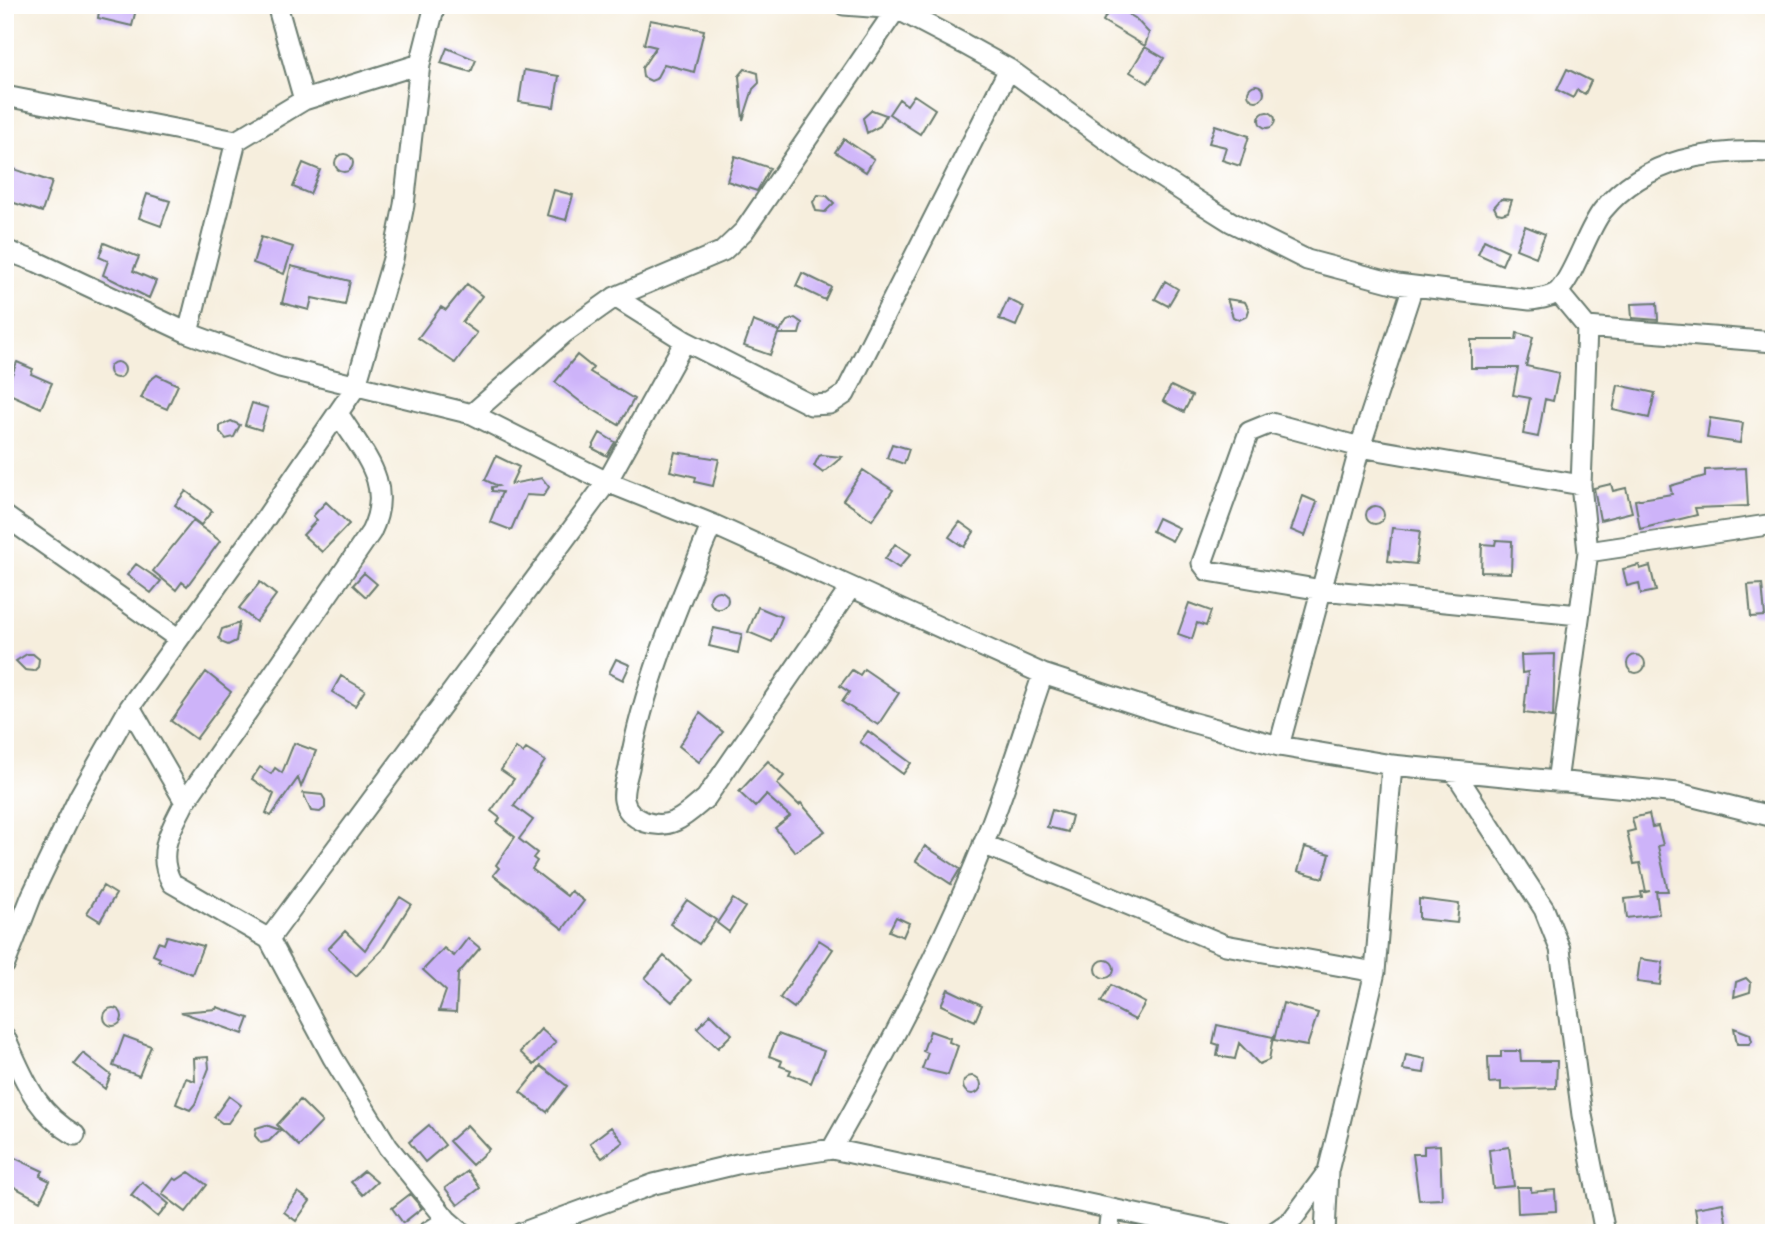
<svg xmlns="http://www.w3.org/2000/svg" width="1779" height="1238" font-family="'IM FELL French Canon',serif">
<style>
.building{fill:#cdb3f9}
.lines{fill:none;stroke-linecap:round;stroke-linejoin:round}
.minor-casing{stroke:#6a7b6f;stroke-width:23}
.minor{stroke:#fff;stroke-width:19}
</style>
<rect width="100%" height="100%" fill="#fff"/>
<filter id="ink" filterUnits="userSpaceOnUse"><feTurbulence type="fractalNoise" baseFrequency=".0143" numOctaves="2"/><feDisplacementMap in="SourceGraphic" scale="14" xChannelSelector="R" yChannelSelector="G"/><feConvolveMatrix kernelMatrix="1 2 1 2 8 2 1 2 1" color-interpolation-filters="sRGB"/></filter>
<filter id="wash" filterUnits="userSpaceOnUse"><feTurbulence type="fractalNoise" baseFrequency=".00686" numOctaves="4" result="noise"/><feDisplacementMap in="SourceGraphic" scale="28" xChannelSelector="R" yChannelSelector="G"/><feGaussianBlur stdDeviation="1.57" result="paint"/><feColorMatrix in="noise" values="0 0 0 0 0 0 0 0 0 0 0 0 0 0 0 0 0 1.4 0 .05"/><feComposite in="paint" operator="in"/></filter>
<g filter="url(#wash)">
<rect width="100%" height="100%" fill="#f6eedd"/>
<g id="blocks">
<path class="building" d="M100,5H137L132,26L98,18Z
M1112,5L1135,18L1149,33L1145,46L1103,21Z
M650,20L704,30L694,72L664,64L656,79L651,81L643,77L642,68L656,47L644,44Z
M1145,47L1164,58L1148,83L1130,72Z
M447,48L476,60L471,72L441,63Z
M745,69L758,73L759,83L753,89L743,120L739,76Z
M1567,69L1591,81L1585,94L1577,90L1573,98L1557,90Z
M524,70L559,76L554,107L519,102Z
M1248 93a8 8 0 1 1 16 0a8 8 0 1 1-16 0Z
M914,95L935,109L920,134L889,114L899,99L907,105Z
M872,110L886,115L880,126L867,133L863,118Z
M1259 120a8 8 0 1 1 16 0a8 8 0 1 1-16 0Z
M1215,125L1249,136L1240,166L1222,160L1226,147L1209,143Z
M844,139L874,159L866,172L835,152Z
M335 163a9 9 0 1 1 18 0a9 9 0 1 1-18 0Z
M735,156L770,168L757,191L727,181Z
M303,163L320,170L310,194L293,187Z
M5,166L52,182L42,212L5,200Z
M554,190L573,195L566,220L547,215Z
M147,194L170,201L161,226L139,218Z
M818,195L827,196L834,203L825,212L816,211L813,202Z
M1501,199L1512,200L1508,212L1502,214L1497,213L1494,207Z
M1525,226L1545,234L1536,257L1516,249Z
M261,237L293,247L284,274L253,263Z
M1484,240L1508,251L1502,265L1478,254Z
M104,243L139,257L133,271L156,281L149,298L103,275L108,261L99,257Z
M291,266L350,281L345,305L312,298L309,310L282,303Z
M802,273L831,287L825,300L796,286Z
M1165,281L1178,289L1168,306L1155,299Z
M467,284L482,296L462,322L477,333L455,363L418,338L441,307L446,310Z
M1008,299L1024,307L1016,326L999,319Z
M1227,299L1245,302L1249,310L1247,316L1239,320L1233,317Z
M1657,303L1658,320L1632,318L1631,304Z
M795,318L802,323L799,334H778L787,321Z
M753,321L779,331L770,355L744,346Z
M1517,333L1533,337L1526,366L1559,373L1553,401L1545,399L1538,437L1523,434L1530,398L1513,395L1518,368H1471V340H1516Z
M577,355L593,368L590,372L634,399L619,425L582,403L555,382Z
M17,362L33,369L31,374L52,383L41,408L5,392Z
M109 370a8 8 0 1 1 16 0a8 8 0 1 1-16 0Z
M157,375L178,385L167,409L141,398L149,381Z
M1618,385L1655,393L1649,418L1613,410Z
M1171,386L1192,396L1184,412L1163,401Z
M252,403L268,408L261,430L245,425Z
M1710,418L1743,423L1740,443L1707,438Z
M231,421L240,425L234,437L226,439L220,432V426Z
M600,433L615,442L607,456L592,448Z
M892,444L909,449L904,464L887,458Z
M675,452L719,459L713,486L695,482L696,477L670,471Z
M496,456L519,467L511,484L542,478L549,487L543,496L526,495L511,530L490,522L502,492L492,491V487L498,486L485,480Z
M819,456L822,455L842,457L823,473L814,466Z
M1746,468L1748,506L1695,508L1697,515L1640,529L1635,500L1672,494L1670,486L1705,476V470Z
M863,470L893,490L872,520L843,500Z
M1611,484L1613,491L1626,488L1632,512L1600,520L1594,488Z
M186,491L212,511L201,525L175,505Z
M1303,496L1317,502L1305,536L1291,530Z
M326,502L349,524L322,552L303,535L317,520L313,516Z
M1366 515a9 9 0 1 1 18 0a9 9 0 1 1-18 0Z
M1158,518L1179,528L1172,541L1152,531Z
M193,521L220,541L187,586L182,582L176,590L153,571Z
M960,522L974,532L964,547L949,537Z
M1392,528L1420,531L1416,564L1388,561Z
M1496,540L1512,541L1511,573L1481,572L1482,544L1495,545Z
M895,544L911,554L899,568L885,559Z
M136,564L161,581L151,593L127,575Z
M1639,565L1640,569L1650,566L1656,591L1641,594L1639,583L1627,586L1623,569Z
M364,573L377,584L366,597L353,585Z
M260,582L276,595L256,622L239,608Z
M1762,584L1765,616L1751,617L1748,585Z
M710 600a9 9 0 1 1 18 0a9 9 0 1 1-18 0Z
M1189,603L1211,611L1206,626L1197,623L1192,639L1178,634Z
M758,607L782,617L772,642L748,632Z
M239,623L236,641L228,645L223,643L219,638L222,629Z
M714,628L742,634L738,653L709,646Z
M27,654H33L39,659L38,667L34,671L25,670L16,661Z
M1555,654L1553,717L1524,713L1528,672L1522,673L1521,655Z
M1627 664a9 9 0 1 1 18 0a9 9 0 1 1-18 0Z
M616,659L630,665L623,680L609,673Z
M864,669L899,693L878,725L842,702L849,692L840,686L852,670L860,675Z
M206,672L231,692L196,739L171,721Z
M341,676L365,690L355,706L332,692Z
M700,713L723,732L699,762L679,746Z
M868,731L911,763L903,774L860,742Z
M294,743L316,751L301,787L298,778L271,816L266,813L274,794L252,779L260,767L271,774L275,768L282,773Z
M516,748L523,753L526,749L545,761L514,806L533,820L519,839L537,853L533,858L537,861L532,869L567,896L571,891L584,901L563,929L493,875L499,868L496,865L515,837L497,823L500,818L491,811L514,779L501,770Z
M768,761L784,776L777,784L799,805L801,803L825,831L795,852L775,828L790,816L766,795L755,807L739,792Z
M303,793L322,795L325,800V808L320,812L311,811Z
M1052,810L1072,816L1068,832L1047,827Z
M1649,814L1652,827L1658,826L1663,845L1658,846L1668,891H1656L1659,914L1627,918L1625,899L1642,897L1641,892L1650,891L1646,892L1640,863L1634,864L1627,832L1635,830L1632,818Z
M925,846L960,869L951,884L916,861Z
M1305,847L1330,854L1323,878L1298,871Z
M103,886L116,894L100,921L87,913Z
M400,897L411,904L382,950L356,976L328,949L345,931L365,950Z
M733,899L745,907L729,932L717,923Z
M1419,899L1459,904L1457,923L1419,919Z
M687,900L716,920L699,944L670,924Z
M896,917L909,923L903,937L889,931Z
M167,936L203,946L192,974L158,961L160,958L153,955L158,942L164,944Z
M468,938L480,948L458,974L456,1012L439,1011L446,991L423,970L444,948L454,956Z
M819,940L833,949L794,1008L780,998Z
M664,956L691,980L672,1002L645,978Z
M1640,959L1663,962L1660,985L1637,982Z
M1096 969a9 9 0 1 1 18 0a9 9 0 1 1-18 0Z
M1746,978L1751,983L1750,992L1734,997L1736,982Z
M1111,985L1145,1003L1135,1020L1101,1002Z
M948,989L982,1005L975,1021L941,1005Z
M1283,1003L1318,1013L1307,1046L1274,1040Z
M217,1007L249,1018L243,1034L181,1012L216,1009Z
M104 1017a9 9 0 1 1 18 0a9 9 0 1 1-18 0Z
M711,1014L732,1034L718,1048L697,1028Z
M1217,1025L1273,1037L1269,1060L1259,1064L1239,1043L1235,1059L1217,1056L1219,1045L1213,1043Z
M1734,1028L1750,1034L1752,1041L1749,1044H1737Z
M541,1029L556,1042L534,1065L520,1052Z
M930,1031L950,1038L949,1042L958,1046L948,1075L922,1069L928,1053L923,1051Z
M778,1034L824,1051L811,1083L789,1074L791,1070L780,1066L782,1061L769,1056Z
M124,1036L151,1046L139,1076L113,1066Z
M1501,1051H1520L1521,1061H1557L1556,1088L1501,1090V1082L1489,1083L1488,1057H1501Z
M83,1053L111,1075L105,1089L74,1064Z
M1406,1055L1426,1059L1424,1073L1403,1070Z
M208,1057L209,1068L195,1104L190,1110L176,1104L186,1078L195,1081L194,1058Z
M541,1066L567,1086L547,1112L520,1092Z
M963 1085a9 9 0 1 1 18 0a9 9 0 1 1-18 0Z
M229,1096L241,1105L228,1123H222L214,1117Z
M300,1100L322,1122L299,1146L277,1125Z
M266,1125L280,1130L269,1141L261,1143L255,1136L256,1128Z
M429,1125L445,1145L425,1162L409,1142Z
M467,1125L489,1149L472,1165L449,1141Z
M611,1127L623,1142L602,1158L590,1143Z
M1440,1145L1442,1199L1419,1200L1413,1154H1424V1146Z
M1509,1147L1514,1186L1493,1188L1489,1150Z
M15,1158L43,1171L40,1176L50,1181L40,1201L5,1182Z
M364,1171L377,1182L363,1195L351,1182Z
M468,1171L480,1188L458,1205L445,1188Z
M189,1172L207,1185L186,1212L162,1194L174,1178L177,1180Z
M142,1182L169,1204L158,1217L131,1195Z
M1517,1187H1531V1192L1555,1190L1556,1211L1518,1213Z
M298,1192L310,1201L296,1221L284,1212Z
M410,1194L422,1208L403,1223L392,1208Z
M1723,1203L1728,1233H1699L1695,1208Z"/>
</g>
</g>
<g filter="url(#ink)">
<use href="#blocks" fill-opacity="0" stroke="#6a7b6f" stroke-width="2"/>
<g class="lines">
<defs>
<path id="minor" d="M844,5L897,9L964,44L1009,69L1130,157L1188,195L1231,222L1307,260L1397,284L1530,300C1539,299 1548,298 1556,293C1572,282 1587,229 1603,210C1646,158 1711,149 1774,152
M5,96L236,141
M304,100L420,64
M5,250L37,262L188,333L280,367L472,414L607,482L712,524L1043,674L1187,721L1279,746L1392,765L1678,793L1774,817
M1558,292L1587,327L1774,342
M615,297L685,341L811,405L830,404L845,394L1009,69
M188,333L236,141L304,100L277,5
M338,413C363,454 395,483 371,532L185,802C171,829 155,854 172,883L269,939L333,1058L388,1147L447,1220
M472,414L563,334L615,297L723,251L744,231L899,5
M5,516L179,639
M712,524C679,603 644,683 629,768C627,777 622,791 624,800C626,811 635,818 645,822C672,831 687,814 706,798L851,587
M1588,552L1774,524
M1579,615L1322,590L1208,571L1202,563L1249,432L1271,423L1360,447L1581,485
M130,707L185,802
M1279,746L1360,447L1413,286
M1454,771L1544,909L1560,949L1582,1115L1605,1233
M1557,782L1588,552L1581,485L1587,327
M983,844L1225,945L1375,972
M269,939L607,482L685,341
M5,964L32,895L79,797L130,707L261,525L355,388L393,259L404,205L420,64L435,5
M5,1037C24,1078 34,1111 75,1135
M832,1149C888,1051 941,950 983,845C1006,789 1023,731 1043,674
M427,1233L447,1220L462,1233
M521,1233L654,1184L737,1164L832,1149L1224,1233
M1108,1233L1111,1209
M1273,1233L1292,1220L1328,1171L1339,1127L1375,972L1392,765
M1325,1233L1328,1171"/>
</defs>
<use href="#minor" class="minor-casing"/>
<use href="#minor" class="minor"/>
</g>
</g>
<rect width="1779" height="1238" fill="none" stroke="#fff" stroke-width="28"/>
</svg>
